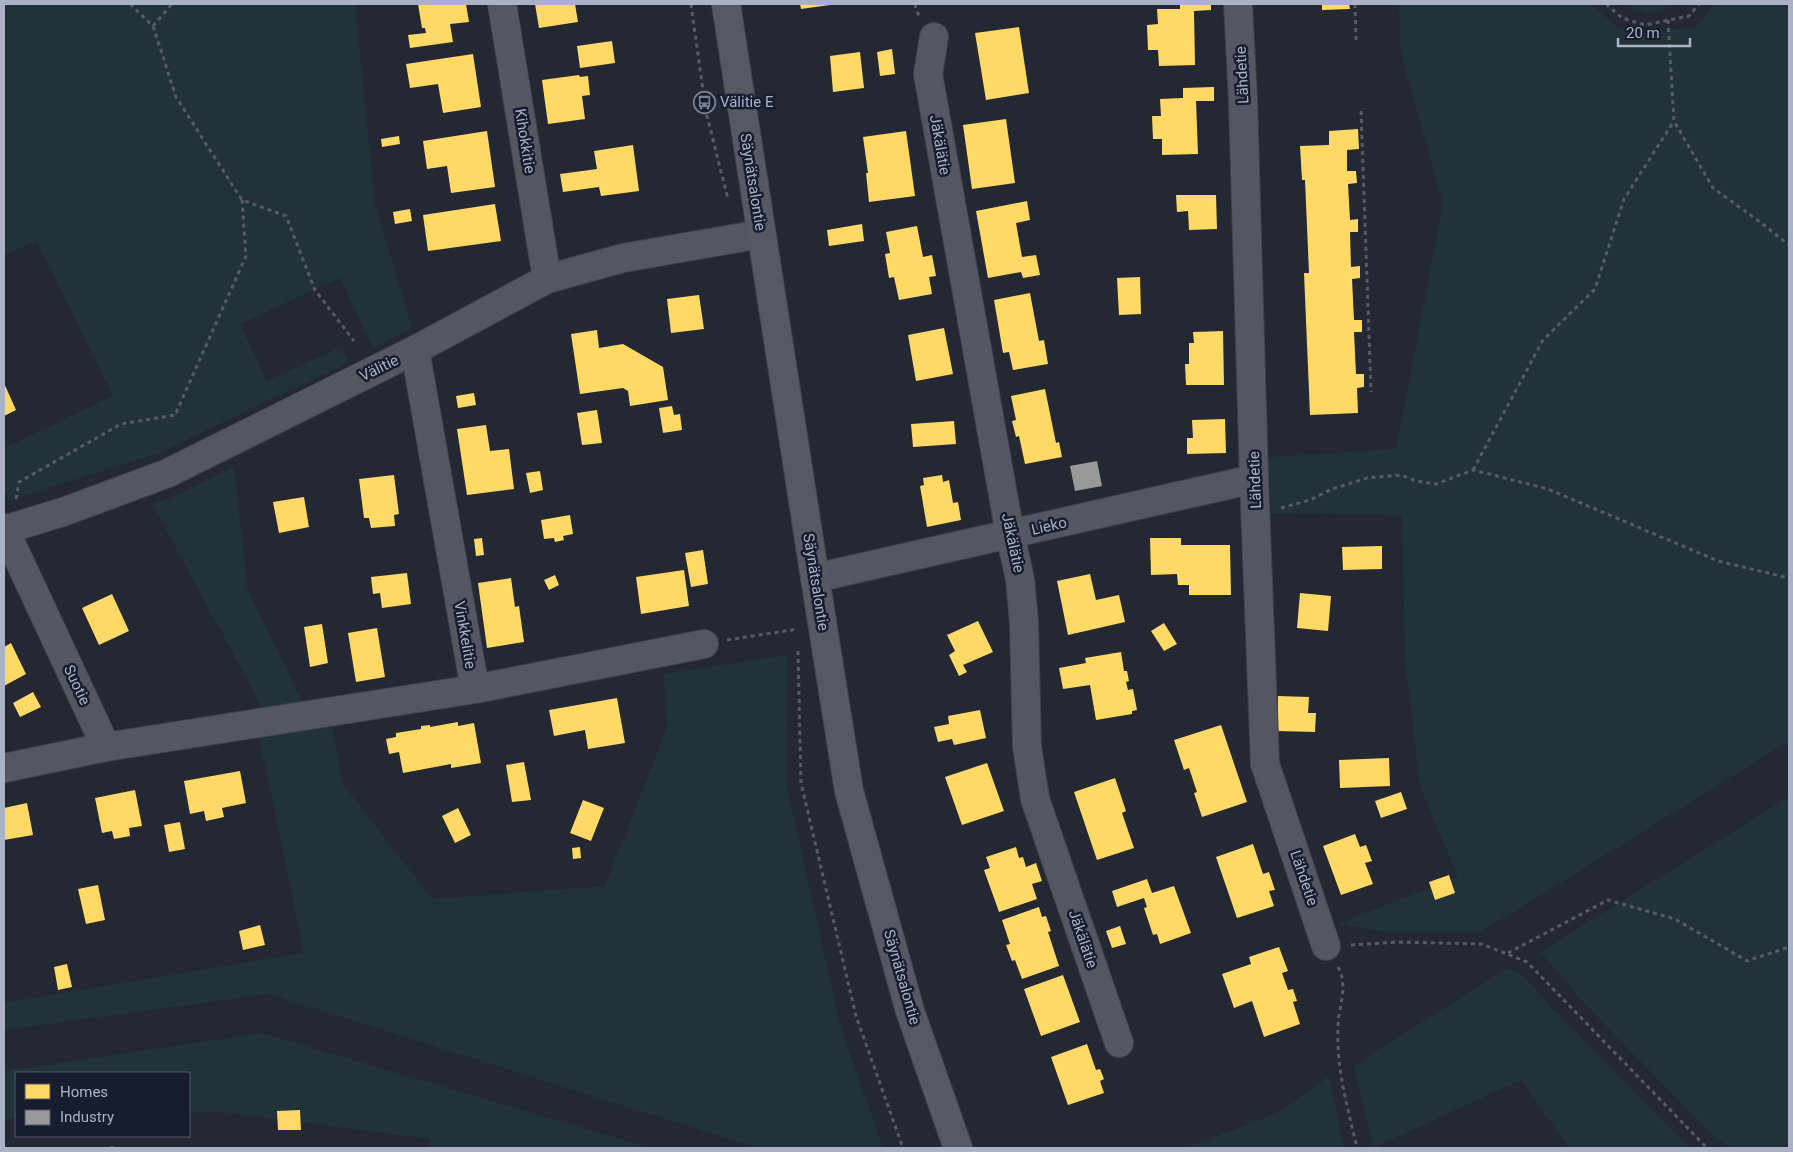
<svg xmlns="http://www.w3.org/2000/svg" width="1793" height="1152" font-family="Roboto,sans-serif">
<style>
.green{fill:#213239}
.homes{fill:#ffd966}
.industry{fill:#999}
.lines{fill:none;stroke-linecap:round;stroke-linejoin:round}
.minor-casing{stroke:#40434c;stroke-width:30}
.major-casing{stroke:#414550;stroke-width:30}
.path{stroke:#575c64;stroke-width:3;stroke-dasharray:4 4;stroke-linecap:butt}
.minor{stroke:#545762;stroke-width:28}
.major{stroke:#565963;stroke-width:28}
.labels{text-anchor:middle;stroke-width:5;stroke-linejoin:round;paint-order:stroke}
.street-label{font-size:15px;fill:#acb2c6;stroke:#171d2e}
.poi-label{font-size:15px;fill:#acb2c6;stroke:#171d2e;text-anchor:start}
</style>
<rect width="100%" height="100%" fill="#242833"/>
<path class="green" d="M4,4H355L375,204L412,328L373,348L340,278L240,324L267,381L341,347L349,362L159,453L10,500L4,488V448L113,396L37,241L4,255Z
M1399,4H1590L1617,27L1643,34L1697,26L1715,4H1789V741L1479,933H1393L1337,924L1458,877L1420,787L1405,660L1402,515L1271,513L1268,457L1396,449L1443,204L1400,50Z
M1623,4H1677L1647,13Z
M234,467L248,591L303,703L263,709L152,504L180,494Z
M787,655L786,782L840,1025L883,1148H757L269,994L4,1030V1003L304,953L259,737L332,725L343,784L432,899L605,886L667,727L663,674Z
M1789,797V1148H1732L1717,1140L1583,1002L1540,952Z
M1508,968L1521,974L1559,1015L1690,1148H1569L1521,1080L1373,1148L1354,1065Z
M262,1033L651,1148H429L430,1139L221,1112L189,1113V1073H16V1118L4,1119V1071Z
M1329,1076L1344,1148H1187L1281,1111Z"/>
<path class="homes" d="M418,4H466L469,22L450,24L453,42L410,48L408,35L426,33L425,28H422Z
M535,4H575L578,22L539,28Z
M800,4H830V5L801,9Z
M1180,4H1211V10L1194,11L1195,65L1159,66L1158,50H1148L1147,25L1158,24L1157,9H1180Z
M1322,4H1349L1350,9L1322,10Z
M1019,27L1029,93L986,100L975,33Z
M612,41L615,63L580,68L577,46Z
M892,49L895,74L880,76L877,52Z
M860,52L864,88L833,92L830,56Z
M473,54L481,107L443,113L438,84L410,88L406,64Z
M579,75L580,77L588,76L590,95L582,96L585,119L548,124L542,80Z
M1214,87V101H1196L1198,154L1162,155V139H1153L1152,116H1161L1160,99L1183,98V88Z
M1006,119L1015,183L972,189L963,125Z
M1358,129L1359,149L1347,150V171H1356L1357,183L1348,184L1350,220L1358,219V232H1350L1351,267L1360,266V278L1352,279L1354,320H1362V332H1354L1356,374H1364V387L1357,388L1358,413L1310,415L1304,273H1309L1305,180H1302L1300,146L1329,145V131Z
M487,131L495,187L451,193L447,166L427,169L423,141Z
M906,131L915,196L869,202L866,173H868L863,137Z
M399,136L400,144L382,147L381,139Z
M633,145L639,191L601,196L599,187L563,192L560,174L597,169L594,151Z
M1176,195H1216L1217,229L1189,230L1188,211L1177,212Z
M1027,201L1030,220L1016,223L1022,257L1036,255L1040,275L1023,278L1021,272L988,278L976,211Z
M495,204L501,241L428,251L423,215Z
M410,209L412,221L395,224L393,212Z
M862,224L864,241L829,246L827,230Z
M917,226L923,257L932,255L936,276L929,277L932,294L899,300L894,277L889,278L885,254L890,253L886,232Z
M1140,277L1141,314L1119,315L1117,278Z
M1030,293L1039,341L1044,340L1048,364L1013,370L1009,352L1003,353L994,300Z
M699,295L704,329L671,333L667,299Z
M944,328L953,374L916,381L908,335Z
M597,330L599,348L623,344L663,367L668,400L630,406L628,391L623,388L580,394L571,334Z
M1223,331L1224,385H1186L1185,364H1189V343H1194L1193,332Z
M4,383L16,410L4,416Z
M1045,389L1056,443L1059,442L1062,457L1025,464L1019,436L1016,437L1012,421L1016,420L1011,396Z
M474,393L476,405L458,408L456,396Z
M672,406L674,415L680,414L682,430L663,433L659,408Z
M597,410L602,443L582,445L577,413Z
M1225,419L1226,453L1187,454V438H1193L1192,420Z
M954,421L956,444L913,447L911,424Z
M486,425L490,451L509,449L514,489L467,495L457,429Z
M540,471L543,490L530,493L526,473Z
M394,475L399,514L394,515L395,526L371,528L369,518H364L359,479Z
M942,475L943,482L949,480L953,503L958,502L961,520L927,527L920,486L924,485L923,478Z
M304,497L309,527L279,533L273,502Z
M570,515L573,534L563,536L564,540L555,542L554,538L544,539L541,520Z
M482,538L484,555L476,556L474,539Z
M1150,538H1181V545H1230L1231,595H1189V585H1178L1177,574L1151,575Z
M1382,546V569L1343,570L1342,547Z
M703,550L708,584L691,587L685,553Z
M684,570L689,606L641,614L636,577Z
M407,573L411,604L382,608L380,593L373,594L371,577Z
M1090,574L1096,600L1119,595L1125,622L1068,635L1057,581Z
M555,575L559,585L549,590L544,580Z
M511,578L515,607L519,606L524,642L487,648L478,583Z
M1300,593L1331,596L1328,631L1297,628Z
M112,594L129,631L99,645L82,608Z
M978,621L993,652L963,665L967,672L959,676L949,655L955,651L947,635Z
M1164,623L1177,644L1164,651L1151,631Z
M322,624L328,663L310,667L304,627Z
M377,628L385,677L356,682L348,633Z
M11,643L26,674L4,686V647Z
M1121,652L1124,671H1127L1129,681L1126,682L1128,690L1133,689L1137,710L1132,711V714L1096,720L1090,685L1063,689L1059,668L1086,663L1085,658Z
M33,692L41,707L20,717L13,703Z
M1278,696L1309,697L1308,713H1316L1315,732L1277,731Z
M617,698L625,743L588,749L585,730L554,736L549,710Z
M980,710L986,738L954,745L952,739L938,742L934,727L949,724L948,716Z
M458,722V726L474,723L481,763L451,768V764L403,773L399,752L389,754L386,739L396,737V733L421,729V726L430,725V727Z
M1221,725L1247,802L1202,817L1194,793L1197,792L1189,768L1184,770L1174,740Z
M1389,758L1390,786L1340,788L1339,760Z
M524,762L531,800L512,802L506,765Z
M987,763L1004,811L962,825L945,777Z
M240,771L246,803L222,808L224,817L206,821L204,811L190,814L184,781Z
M1115,778L1126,811L1122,813L1134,848L1097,860L1074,792Z
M135,790L142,826L129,828L130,836L114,839L112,831L102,833L95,798Z
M1401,792L1407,809L1381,818L1375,801Z
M583,800L604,808L591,841L570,833Z
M27,803L33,835L4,840V808Z
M458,808L471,835L455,843L442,816Z
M180,822L185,849L169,852L164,825Z
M1355,834L1360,847L1366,845L1372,861L1365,863L1373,884L1341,895L1323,846Z
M1253,844L1263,874L1269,872L1275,890L1269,891L1274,906L1237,918L1216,857Z
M580,847L581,858L573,859L572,848Z
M1016,847L1019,858L1023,857L1026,867L1036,863L1042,881L1032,884L1037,899L999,912L984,870L990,868L986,857Z
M1449,875L1455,893L1435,900L1429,882Z
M1147,879L1152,893L1174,886L1191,933L1160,944L1157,934L1153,935L1144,908L1147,907L1144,898L1117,907L1112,891Z
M98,885L105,920L86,924L78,889Z
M1039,907L1042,917L1046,916L1051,931L1048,932L1059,966L1022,979L1015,960L1012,961L1006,945L1010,944L1002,920Z
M260,925L265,945L243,950L239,931Z
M1120,926L1126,944L1112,948L1106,931Z
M1279,947L1288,971L1282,973L1288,990L1293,989L1297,1001L1293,1002L1300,1024L1264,1037L1252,1001L1234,1008L1222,974L1251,964L1249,957Z
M67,964L72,987L58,990L54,967Z
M1063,975L1080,1022L1041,1036L1024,989Z
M1087,1044L1096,1070L1100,1069L1104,1079L1100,1081L1104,1093L1068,1105L1051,1057Z
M300,1110L301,1130H278L277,1111Z"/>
<path class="industry" d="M1097,461L1102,486L1075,491L1070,466Z"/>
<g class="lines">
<defs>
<path id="minor" d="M502,4L547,279
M1238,4L1243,100L1254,479L1265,764L1326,946
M934,37L928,74L1010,534L1020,579L1024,623L1027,746L1035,799L1119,1043
M415,350L475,689L704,644
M4,528L106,747L4,768
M4,530L63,512L168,473L415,350L547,279L623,258L761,234
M815,578L1254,479
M106,747L475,689"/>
<path id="major" d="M726,4L815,578L849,791L910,1011L958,1148"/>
</defs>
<use href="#minor" class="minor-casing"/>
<use href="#major" class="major-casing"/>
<path class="path" d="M130,4L153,26L176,97L242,200L286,216L315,290L354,341
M691,4L706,112L728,199
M915,4L916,10L920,17
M1355,4L1356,40
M1606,4L1622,18L1645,25L1689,16L1699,4
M1668,20L1674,121L1713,188L1760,222L1789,245
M153,26L172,4
M1361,111L1371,392
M1473,470L1543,340L1595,289L1624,199L1674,121
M16,499L19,482L121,424L175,415L246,256L242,200
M1281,508L1310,500L1332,489L1367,478L1401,475L1416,481L1436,484L1473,470L1548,489L1718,561L1789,578
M727,640L798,629
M798,651L801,783L856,1016L903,1148
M1351,945L1397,942L1482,944L1527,962L1707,1148
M1508,953L1608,900L1675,919L1747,961L1789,947
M1338,967C1349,987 1338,1007 1338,1027C1336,1068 1348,1109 1357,1148
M112,1148V1146"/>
<use href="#minor" class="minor"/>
<use href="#major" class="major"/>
</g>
<defs>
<symbol id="bus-ring" viewBox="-11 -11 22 22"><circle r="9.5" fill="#171d2e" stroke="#7c8293" stroke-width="1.5"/><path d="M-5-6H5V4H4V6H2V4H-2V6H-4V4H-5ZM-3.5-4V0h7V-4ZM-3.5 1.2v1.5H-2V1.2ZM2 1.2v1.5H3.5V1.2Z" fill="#7c8293"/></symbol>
</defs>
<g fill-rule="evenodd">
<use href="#bus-ring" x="692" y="90" width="25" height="25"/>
</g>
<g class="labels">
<g class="street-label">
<text transform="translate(1242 75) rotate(-93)" y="5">Lähdetie</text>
<text transform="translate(525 141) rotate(81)" y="5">Kihokkitie</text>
<text transform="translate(940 145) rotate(80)" y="5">Jäkälätie</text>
<text transform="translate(753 182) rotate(81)" y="5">Säynätsalontie</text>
<text transform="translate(379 368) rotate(-26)" y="5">Välitie</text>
<text transform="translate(1255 480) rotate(-92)" y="5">Lähdetie</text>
<text transform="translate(1049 526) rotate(-13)" y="5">Lieko</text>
<text transform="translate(1013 543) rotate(78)" y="5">Jäkälätie</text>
<text transform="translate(816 582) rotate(81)" y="5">Säynätsalontie</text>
<text transform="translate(465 635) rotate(80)" y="5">Vinkkelitie</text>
<text transform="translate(77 685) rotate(65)" y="5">Suotie</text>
<text transform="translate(1304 878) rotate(71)" y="5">Lähdetie</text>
<text transform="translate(1083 939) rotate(71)" y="5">Jäkälätie</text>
<text transform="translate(902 977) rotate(74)" y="5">Säynätsalontie</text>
</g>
<g class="poi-label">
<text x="720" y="107">Välitie E</text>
</g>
</g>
<rect width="1793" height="1152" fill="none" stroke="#acb2c6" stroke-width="10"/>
<rect x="15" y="1072" width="175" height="65" fill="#171d2e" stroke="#53596b"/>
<rect x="25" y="1084" width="25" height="15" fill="#ffd966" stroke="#53596b"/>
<text x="60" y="1097" font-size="15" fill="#acb2c6">Homes</text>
<rect x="25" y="1110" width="25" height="15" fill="#999999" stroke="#53596b"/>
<text x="60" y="1122" font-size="15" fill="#acb2c6">Industry</text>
<path d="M1618 38v8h72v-8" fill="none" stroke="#acb2c6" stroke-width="2.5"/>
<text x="1626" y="38" font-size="15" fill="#acb2c6" stroke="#171d2e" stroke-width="4" paint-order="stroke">20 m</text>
</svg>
